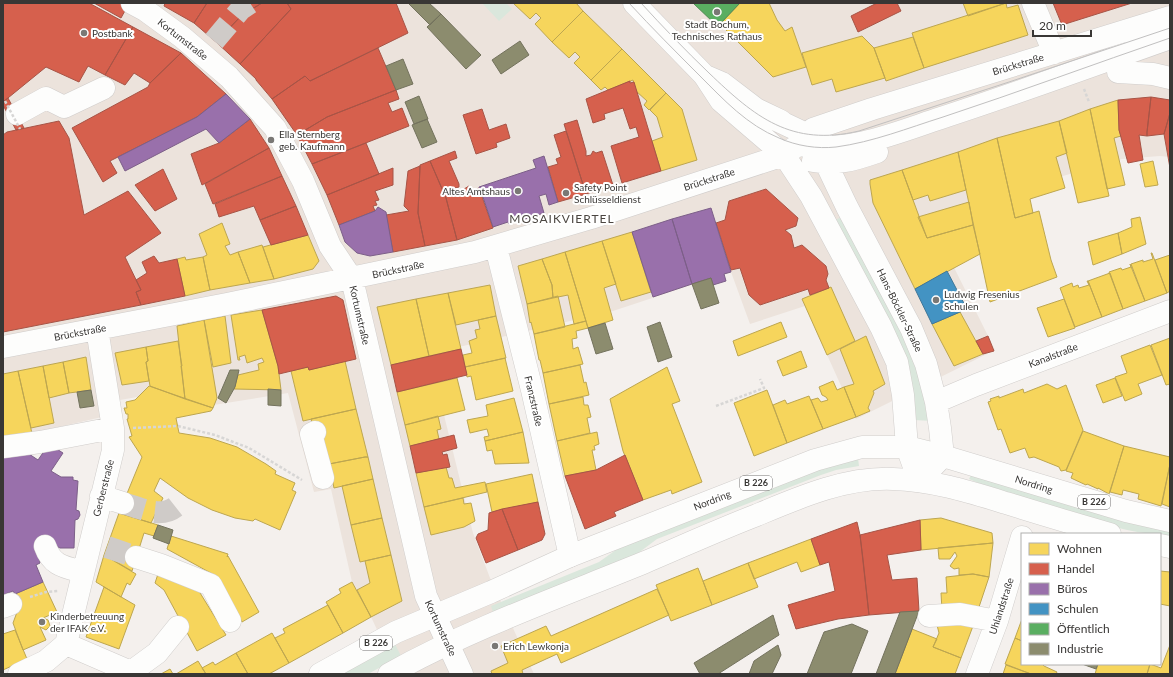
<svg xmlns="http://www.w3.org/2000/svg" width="1173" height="677" font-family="Lato,sans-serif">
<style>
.built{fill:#ece3dc}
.green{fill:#dae7dc}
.homes{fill:#f6d55c;stroke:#bda650}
.shops{fill:#d6604d;stroke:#a75446}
.offices{fill:#9970ab;stroke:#7c5f88}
.schools{fill:#4393c3;stroke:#407798}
.public{fill:#5aae61;stroke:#508a54}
.industry{fill:#8c8c6e;stroke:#73725d}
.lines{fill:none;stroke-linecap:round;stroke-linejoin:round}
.minor-tunnel{stroke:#cfcbc8;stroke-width:22;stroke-dasharray:22 11;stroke-linecap:butt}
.minor-casing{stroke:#d0cdcb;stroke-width:23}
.major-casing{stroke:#d0cdcb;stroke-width:23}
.path{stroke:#d7d6d5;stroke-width:2.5;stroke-dasharray:3 2;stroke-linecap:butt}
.minor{stroke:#fdfdfc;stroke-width:22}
.major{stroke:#fdfdfc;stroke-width:22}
.tram{stroke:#c1c0c0;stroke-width:1}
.path-bridge{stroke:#d7d6d5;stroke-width:2.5;stroke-dasharray:3 2;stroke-linecap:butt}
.poi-dot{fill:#7a7875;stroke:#fff;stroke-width:1.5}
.labels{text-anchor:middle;stroke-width:4;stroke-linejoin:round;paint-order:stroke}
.shield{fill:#fff;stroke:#747372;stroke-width:1}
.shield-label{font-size:9px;font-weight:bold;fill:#393735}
.poi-label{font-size:10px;fill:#393735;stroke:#fff;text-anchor:start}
.street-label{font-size:10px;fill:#393735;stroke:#fff}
.quarter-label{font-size:12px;letter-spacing:1px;fill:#4b4641;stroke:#fff}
</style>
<rect width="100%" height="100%" fill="#f4f0ed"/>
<path class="built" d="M3,3H1170V157L1160,156L1122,159L928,215L995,350L856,419L805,306L750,324L731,272L613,311L429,354L473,533L490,578L534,674H398L372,619L352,582L331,489L314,492L288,393L182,410L178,390L120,400L119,413L3,440Z"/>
<path class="green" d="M482,3H506L512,9L499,21Z
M841,217L906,334L933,421L913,420L832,222Z
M858,458L859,466L836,470L821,475L657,539L633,557L493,612L491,606L599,562L620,547L820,468Z
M971,475L1170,531V539L1160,537V534C1130,534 1099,522 1071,513C1037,503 1002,494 969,479Z
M395,644L401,656L368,674H341Z"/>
<path class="homes" d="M513,3H576L583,11L552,42L535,24L541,18L536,13L530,19Z
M740,3H769L777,20L785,31L792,27L806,67L773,77L720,24Z
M963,3H1006L968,16Z
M1006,3L1007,8L1018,5L1028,35L924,68L912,33Z
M583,11L622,49L591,80L574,63L580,57L575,52L569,58L552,42Z
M862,36L874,48L885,78L836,92L832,79L812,85L802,53Z
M913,37L924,68L886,81L874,48Z
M622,49L666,93L649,110L644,105L647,101L636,91L633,80L608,90L605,87L601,90L591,80Z
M666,93L682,109L697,160L661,171L652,141L663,137L657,117L650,110Z
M1118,100L1119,130L1121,136L1114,138L1125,185L1107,189L1090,109Z
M1090,109L1109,196L1078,203L1059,121Z
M1059,121L1067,153L1056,157L1065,188L1030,199L1033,213L1015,218L997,138Z
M997,138L1015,218L1039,211L1051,260L1057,277L990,302L958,152Z
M958,152L966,190L930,201L928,195L913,200L902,170Z
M1153,161L1158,185L1145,187L1140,164Z
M902,170L927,238L973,225L980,254L915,289L873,203L870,184V180Z
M969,202L973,225L927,238L918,217Z
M1140,217L1146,244L1122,254L1118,233L1132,227L1131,219Z
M222,223L230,244L225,246L230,255L238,252L250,283L210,290L203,257L207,255L199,234Z
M632,232L651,292L621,301L602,241Z
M1118,233L1122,254L1093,265L1088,242Z
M308,235L319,261L313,269L274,279L263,247Z
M602,241L616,284L604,288L613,320L588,328L565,252Z
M262,245L274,279L250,283L238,252Z
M565,252L586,321L574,324L568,295L553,298L552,285L542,259Z
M1151,253H1152L1167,293L1145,301L1131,264L1143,260V262L1153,259Z
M1170,255V291L1167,293L1155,260Z
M185,257L186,260L203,257L210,290L185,296L177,259Z
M542,259L552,285L553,298L527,304L518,266Z
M1130,264L1145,301L1123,309L1109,272L1121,268L1122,270L1131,267Z
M1110,273L1123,309L1102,317L1088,281Z
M1087,281H1088L1102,317L1075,327L1060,288L1072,283L1073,287L1078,285L1079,288L1089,285Z
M490,285L496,316L456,325L448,293Z
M831,287L855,341L827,355L802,299Z
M448,293L461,349L429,356L416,299Z
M558,296L565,327L534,334L531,322L530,323L527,304Z
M416,299L429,356L391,365L377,307Z
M1064,299L1075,328L1048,337L1037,308Z
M262,310L278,366L281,390L234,389L238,375L259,370L258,364L264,362L262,358L247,363L245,355L239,357L240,360H238L231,315Z
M960,312L983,354L954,366L932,324Z
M225,316L231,363L213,367L204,320Z
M496,316L506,358L465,367L463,355L472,353L469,341L477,338L475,330L480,329L478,320Z
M204,320L217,398L213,408L185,399L177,326Z
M586,321L588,328L576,331L577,338L572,339L573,349L578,347L583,364L543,373L540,360H539L534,334Z
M781,322L787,337L738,356L733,341Z
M866,336L885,384L873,391L874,393L868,408L870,411L856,417L844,387L854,384L840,349Z
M1170,338V384L1166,385L1151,345Z
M178,341L182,366H181L185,399L150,386L146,362L148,361L146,347Z
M1150,345L1162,375L1138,384L1142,394L1125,401L1115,377L1127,373L1121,356Z
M146,347L148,361L146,362L149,381L122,385L115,353Z
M801,351L807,367L783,376L777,361Z
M86,357L91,390L69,393L63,362Z
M505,358L513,391L476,400L471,376L467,377L465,367Z
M345,361L356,409L303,421L291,371L308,367L309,370Z
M63,362L69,393L49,398L43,366Z
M580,365L584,383L586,382L589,395L549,404L543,373Z
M43,366L54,423L31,428L18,371Z
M667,367L680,401L672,404L702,482L672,494L671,490L643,500L623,451L610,399Z
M18,371L33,438L3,444V374Z
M457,378L465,410L405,425L397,392Z
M1115,378L1122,396L1103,403L1096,385Z
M833,381L837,390L844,387L856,417L823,429L811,400L818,398L821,402L828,400L826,397L822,395L819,387Z
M1047,384L1057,389L1066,385L1083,430L1066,470L1061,471L1059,467L1034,457L1029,458L1025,448L1010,453L1001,429L998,430L988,402L991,401L990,399L999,396V398L1023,389L1024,393Z
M149,386L213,408L211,411L176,418L179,433L210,438L237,447L266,464L276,471L275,474L295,483L292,490L296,492L280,530L255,519L253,521L235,518L212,510L188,498L160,478L154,491L163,498L151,523L119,513L142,457L129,437L132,436L127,419H128V414H126L124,408H127L126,402L135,400Z
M767,390L787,443L754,456L734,403Z
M809,396L823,429L787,443L773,405L785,400L787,404Z
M583,397L584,405H588L591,417L587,418L590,433L557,441L549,404Z
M514,398L523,432L485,441L484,437L489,436L487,429L470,433L467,420L488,416L486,405Z
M356,409L368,457H365L324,465L311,419Z
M438,416L441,429L437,430L439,439L410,446L405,425Z
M1083,431L1124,446L1109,494L1098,488V489L1087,484L1086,485L1071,478L1073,473L1066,471Z
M523,432L529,463L495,464L492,450L487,451L485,441Z
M597,432L599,444L594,446L595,450H592L596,470L565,476L557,441Z
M1124,446L1170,457V464L1161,506L1138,499L1139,494L1123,490L1122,495L1110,492Z
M365,457H368L373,479L334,488L329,464Z
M1170,464V507L1162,504Z
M446,467L449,478H452L455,488L485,482L487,492L424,507L416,473Z
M532,474L538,502L492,512L486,484Z
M373,479L382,518L351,525L342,486Z
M463,498L464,504L471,503L475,521L464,527L431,535L424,507Z
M119,513L158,525L154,536L144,533L132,571L104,555Z
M382,518L391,555L360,562L351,525Z
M941,518L992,533L993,543L921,550L920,520Z
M171,536L228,554L227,557L228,556L259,612L242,622L218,577L167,549Z
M811,539L820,565L801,572L797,562L754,579L748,563Z
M993,543L989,577L973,574L959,575V568L954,569L950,566L957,556L955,552L950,559H939L938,548Z
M104,555L136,574L130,585L127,583L121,597L96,582Z
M391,555L402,601L371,617L357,590L370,583L365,561Z
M748,563L758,587L712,605L703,581Z
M698,568L712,605L671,621L656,585Z
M159,571L197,588L226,635L197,651L164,590L155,583Z
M1160,571L1170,572V606L1160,604Z
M973,574L989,577L979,607L942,610L941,593H947L946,577Z
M43,582L57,612L43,618L48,620L50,626L46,630L40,627L46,640L23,650L13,623L20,604L15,594Z
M352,582L371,617L343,633L326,602L341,593L339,589Z
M104,587L135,605L119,649L86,637Z
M657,589L669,615L561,663L557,654L522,670L523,674H492L491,671L508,663L501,646L546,626L551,636Z
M328,605L343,633L289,663L275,638L285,633L283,629Z
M1022,619V641L1015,638Z
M936,621L973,626L961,658L933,647L939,633Z
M912,629L937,639L933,647L961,658L955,674H895Z
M15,630L27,659L3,670V634Z
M272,633L289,663L269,674H248L236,653Z
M1015,638L1022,641V664H1042L1044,666L1057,672L1056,674H1031L1005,664Z
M1170,645V674H1147L1150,664L1161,668Z
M236,653L248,674H206L202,668L213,662L215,665Z
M198,661L206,674H176Z
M1098,664H1150L1147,674H1095Z
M1006,665L1031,674H1003Z
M170,669L173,674H161Z"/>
<path class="shops" d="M3,3H89L133,27L105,75L88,66L79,82L46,67L3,102Z
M94,3H120L127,7L121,18Z
M165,3H207L194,23L164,6Z
M207,3H262L242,15L216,42L194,23Z
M262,3H287L291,9L240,64L216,42L242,15Z
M287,3H396L408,33L310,81L305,76L272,99L256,80V79L240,64L291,9Z
M877,3H897L901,11L858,32L851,16Z
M1053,3H1132L1062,25Z
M133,27L181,53L150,83L134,73L125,85L105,75Z
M378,48L396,90L327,117L297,135L272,99L305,76L310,81Z
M181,53L226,94L197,117L110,161L117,173L103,182L72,128L148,87L150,83Z
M630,81V83L634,82L661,171L622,183L611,146L639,137L636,127L630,129L623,108L604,114L605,119L593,123L586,99Z
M396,90L399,99L388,103L392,112L402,108L409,126L312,164L297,135L327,117Z
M1151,97L1170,100V113L1164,134L1147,136V132Z
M1151,97L1147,132V136L1139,135L1143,160L1128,163L1119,130L1118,100Z
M8,98L24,128L16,130L3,105V102Z
M482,109L489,130L506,124L510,138L496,143L497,147L476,154L463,115Z
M1170,113V168L1164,134Z
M250,119L269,148L202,185L191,154L219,143Z
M577,120L586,151V156L591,155L593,151L596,153L602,151L613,185L586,194L564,124Z
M59,121L69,138L84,215L128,191L161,233L125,257L141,290L136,292L141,305L3,332V135L7,132Z
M566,131L586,194L558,202L548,167L558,164L556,159L561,157L554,135Z
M366,143L379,174L327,195L312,164Z
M269,148L282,176L213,204L205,184Z
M455,151L457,158L449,161L459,184V187L455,188L457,194L465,192L464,189L469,186L471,191L479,188L493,228L457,240L446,198L430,161Z
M430,161L446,198L457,240L425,246L418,213L420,166V165Z
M420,166L418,213L425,246L393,252L386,215L409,211L404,206L408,171Z
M393,168V185L375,191L379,200L375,201L377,205L373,206L375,211L339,225L327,195Z
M163,169L177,199L155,211L135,185Z
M282,176L296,206L260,220L254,206L219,217L215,204Z
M766,189L798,218L796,226L785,230L791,235L794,248L802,245L826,266L828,274L826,280L829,288L810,295L808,289L760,305L749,295L740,268L731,270L716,223L725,220L729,201Z
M296,206L308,235L271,245L260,220Z
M154,256L159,263L177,259L185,296L141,305L136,292L141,290L136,280L147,273L142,262Z
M336,296L343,300L356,359L309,370L308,367L279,374L278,366L262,310Z
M988,336L994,351L983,354L976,341Z
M461,349L467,375L397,392L391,365Z
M454,435L457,448L442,452L443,455L447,454L450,467L416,473L410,446Z
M625,455L643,500L614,512L616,516L585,529L565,476L596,470Z
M538,502L545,534L542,540L518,550L502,509Z
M502,509L518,550L486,563L476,538L478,534L488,530L489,513Z
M920,520L921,550L887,555L892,580L917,578L919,611L869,615L860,535Z
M857,522L860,535L863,559L869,615L838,619L796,629L788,605L835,591L829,562L820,565L811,539Z"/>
<path class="offices" d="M226,94L250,119L219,143L206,129L125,171L118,157L197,117Z
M544,156L558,202L549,205L546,194L539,196L544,213L512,223L509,224L508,222L493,227L482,194L479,187L536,168L533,160Z
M378,207L386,212L393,252L370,256L357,253L345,242L339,225L375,211Z
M711,208L731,272L724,274L726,281L713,285L711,278L692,284L672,219Z
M672,219L692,284L653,297L632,232Z
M49,444L63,453L51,471L61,477H73V480L78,481L76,510L79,511L80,515L78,519L75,520L74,548H60L52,544L39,557L40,563L36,565L43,582L15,594L13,591L3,595V448L26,452L38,460Z"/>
<path class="schools" d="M947,271L967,309L932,324L915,289Z"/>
<path class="public" d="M693,3H740L720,24L717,20L714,23Z"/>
<path class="industry" d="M408,3H429L441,14L430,25Z
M441,14L481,55L466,69L427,27Z
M520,41L529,55L501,74L492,60Z
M403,59L413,84L396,90L386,66Z
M419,96L428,119L414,124L405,102Z
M427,119L437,142L422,148L412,125Z
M711,278L719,303L701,309L692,284Z
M660,322L672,357L658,362L647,327Z
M605,323L613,349L596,354L588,328Z
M230,370H239L235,387L226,403L218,398Z
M268,389L281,390V406L268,405Z
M91,390L94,406L80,408L77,392Z
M158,525L173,530L169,544L153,538Z
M919,611L895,674H876L900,612Z
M773,615L779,635L718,674H700L694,663Z
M852,624L868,631L851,674H807L824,632Z
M778,645L781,655L772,674H749L754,661Z
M1082,664H1098L1096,669Z"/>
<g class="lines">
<path class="minor-tunnel" d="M214,41L241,9L250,3
M123,503C144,509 166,522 182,500
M107,547L136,557"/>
<defs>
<path id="minor" d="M132,3L145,10L182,37L229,77L275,128L303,181L330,246L352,279L426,596L462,674
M634,3L704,75L721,101L784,155L811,196L881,327L897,362L903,395L907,447L919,481L943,456L940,428L936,402L926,364L911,328L847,207L826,163L813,129
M1033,3L1054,53
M1118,72L1153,74L1170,78
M708,77L722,83L756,109L781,121
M17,114L46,98L64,107L104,88
M768,116L806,134L821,136
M806,146C852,152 898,132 941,118C1018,93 1094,65 1170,38
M813,161C838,165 854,160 877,152
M496,247L532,390L570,556
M3,347L227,304L475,252L591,218L784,155L798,145L813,129L872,109L1170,17
M936,402L976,385L1170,311
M315,432L311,434L323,478
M3,447L40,442L113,428
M101,496L123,503
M45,546C52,566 64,567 83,572
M136,557L161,565L211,585L230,621
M3,607L11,604
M929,616L960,614L997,621
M66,644L131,672L157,653L178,627
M19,674L46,661L66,644L113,450V428L97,329
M977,674L997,621L1022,537"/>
<path id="major" d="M1160,545L1170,547
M320,674L396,632L491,592L570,556L815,460L862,447H907L943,456L1126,511L1170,521
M389,674C470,629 557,598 643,563C681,547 718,530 757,515C800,497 846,477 893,479C932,480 970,492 1006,503C1041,514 1075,524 1110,534"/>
</defs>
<use href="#minor" class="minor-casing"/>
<use href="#major" class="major-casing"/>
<path class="path" d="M1084,89L1089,102
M716,406L764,388L760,379
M133,428L178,426L215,435L249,448L302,480
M30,597L46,592L58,591"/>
<use href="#minor" class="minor"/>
<use href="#major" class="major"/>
<path class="tram" d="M629,3C652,28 676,52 700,76C724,100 747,125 779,138C797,146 817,149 836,147C873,142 908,128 943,117C1019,92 1094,64 1170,38
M641,3C663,27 685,50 709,73C755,117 791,147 859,131L1009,82L1170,28"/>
<path class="path-bridge" d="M5,101L20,129"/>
</g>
<g class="poi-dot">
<circle cx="717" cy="12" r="4"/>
<circle cx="84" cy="33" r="4"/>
<circle cx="271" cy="140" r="4"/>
<circle cx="518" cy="191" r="4"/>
<circle cx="566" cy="193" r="4"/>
<circle cx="936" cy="300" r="4"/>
<circle cx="42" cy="622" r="4"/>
<circle cx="495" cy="646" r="4"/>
</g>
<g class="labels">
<g class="shield">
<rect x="740" y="476" width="32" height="14" rx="3"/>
<rect x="1078" y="495" width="32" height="14" rx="3"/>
<rect x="360" y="636" width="32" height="14" rx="3"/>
</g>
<g class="shield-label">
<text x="756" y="486">B 226</text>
<text x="1094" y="505">B 226</text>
<text x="376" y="646">B 226</text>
</g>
<g class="poi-label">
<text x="717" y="28" text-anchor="middle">Stadt Bochum,<tspan x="717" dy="12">Technisches Rathaus</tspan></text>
<text x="92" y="37">Postbank</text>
<text x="279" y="138">Ella Sternberg<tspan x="279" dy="12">geb. Kaufmann</tspan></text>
<text x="574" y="191">Safety Point<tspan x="574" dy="12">Schlüsseldienst</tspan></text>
<text x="510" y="195" text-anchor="end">Altes Amtshaus</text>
<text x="944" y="298">Ludwig Fresenius<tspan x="944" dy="12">Schulen</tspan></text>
<text x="50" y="620">Kinderbetreuung<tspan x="50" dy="12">der IFAK e.V.</tspan></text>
<text x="503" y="650">Erich Lewkonja</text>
</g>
<g class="street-label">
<text transform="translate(183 39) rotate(38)" y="4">Kortumstraße</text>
<text transform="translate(1018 64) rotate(-17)" y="4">Brückstraße</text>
<text transform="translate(709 179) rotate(-18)" y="4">Brückstraße</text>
<text transform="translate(398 269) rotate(-12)" y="4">Brückstraße</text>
<text transform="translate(900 310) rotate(64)" y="4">Hans-Böckler-Straße</text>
<text transform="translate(360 315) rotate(77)" y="4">Kortumstraße</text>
<text transform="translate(80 332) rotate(-11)" y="4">Brückstraße</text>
<text transform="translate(1053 355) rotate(-21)" y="4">Kanalstraße</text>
<text transform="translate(534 401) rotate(77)" y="4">Franzstraße</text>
<text transform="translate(1034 484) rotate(17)" y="4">Nordring</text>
<text transform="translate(103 488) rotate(-76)" y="4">Gerberstraße</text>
<text transform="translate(712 500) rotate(-21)" y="4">Nordring</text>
<text transform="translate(1001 606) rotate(-72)" y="4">Uhlandstraße</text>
<text transform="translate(441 628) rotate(65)" y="4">Kortumstraße</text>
</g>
<g class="quarter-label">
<text x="562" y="223">MOSAIKVIERTEL</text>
</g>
</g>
<rect width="1173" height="677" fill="none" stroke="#393735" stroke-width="8"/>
<rect x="1021" y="533" width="140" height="132" fill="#ffffff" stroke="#b0afae"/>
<rect x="1029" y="543" width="20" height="12" fill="#f6d55c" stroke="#b0afae"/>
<text x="1057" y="553" font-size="12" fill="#393735">Wohnen</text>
<rect x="1029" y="563" width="20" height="12" fill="#d6604d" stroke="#b0afae"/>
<text x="1057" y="573" font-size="12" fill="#393735">Handel</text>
<rect x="1029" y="583" width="20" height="12" fill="#9970ab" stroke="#b0afae"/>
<text x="1057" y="593" font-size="12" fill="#393735">Büros</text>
<rect x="1029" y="603" width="20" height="12" fill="#4393c3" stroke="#b0afae"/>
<text x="1057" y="613" font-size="12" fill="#393735">Schulen</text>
<rect x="1029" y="623" width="20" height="12" fill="#5aae61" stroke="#b0afae"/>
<text x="1057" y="633" font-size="12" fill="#393735">Öffentlich</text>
<rect x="1029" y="643" width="20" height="12" fill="#8c8c6e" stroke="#b0afae"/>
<text x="1057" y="653" font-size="12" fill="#393735">Industrie</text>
<path d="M1033 30v6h58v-6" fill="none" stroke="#393735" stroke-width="2"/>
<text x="1039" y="30" font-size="12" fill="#393735" stroke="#ffffff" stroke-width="3" paint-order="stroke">20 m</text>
</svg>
